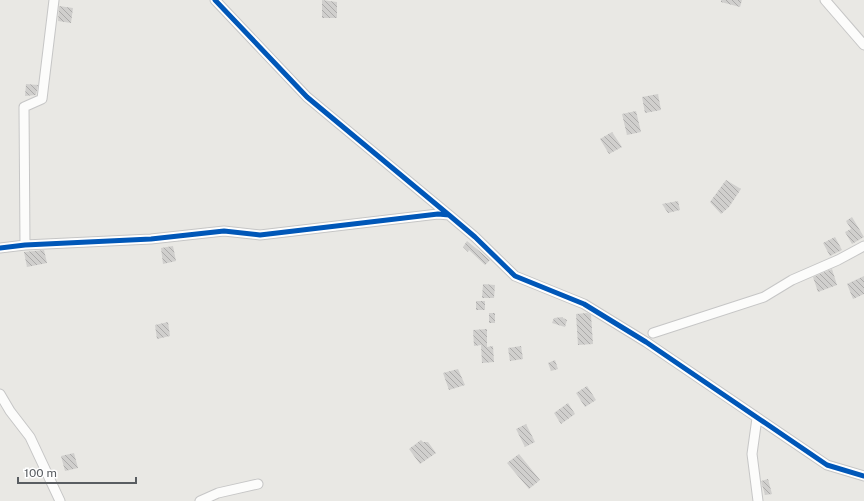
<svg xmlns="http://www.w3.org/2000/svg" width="864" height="501" font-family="'Public Sans',sans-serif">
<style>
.building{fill:url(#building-back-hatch)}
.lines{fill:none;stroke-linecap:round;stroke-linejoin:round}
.street-casing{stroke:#c6c6c6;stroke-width:11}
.street{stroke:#fcfcfb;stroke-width:9}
.cycleway-casing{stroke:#fff;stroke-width:8}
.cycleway{stroke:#0057b8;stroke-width:5}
</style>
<defs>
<pattern id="building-back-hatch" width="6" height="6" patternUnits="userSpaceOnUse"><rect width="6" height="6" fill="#d0cfcd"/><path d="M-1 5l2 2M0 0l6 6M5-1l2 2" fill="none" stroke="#acabaa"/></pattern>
</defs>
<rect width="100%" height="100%" fill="#e9e8e4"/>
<path class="building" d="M322,0L337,2V18H322Z
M721,0H742L740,7L721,2Z
M59,6L73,8L71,23L58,21Z
M26,84L38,85L36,95L25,96Z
M658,94L661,110L645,113L642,97Z
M636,111L641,132L627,135L622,114Z
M612,132L622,147L609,154L600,139Z
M726,180L741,189L729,207L721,214L710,202Z
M678,201L680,210L668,213L662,204Z
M852,217L864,237L852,244L845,232L851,229L846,221Z
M835,237L842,250L830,256L823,243Z
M467,241L490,260L485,265L469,250L468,252L463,247Z
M173,246L176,261L163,264L161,248Z
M44,250L47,263L27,267L24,252Z
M832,269L837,285L818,292L813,277Z
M864,276V294L853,299L847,284Z
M483,284L495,285L494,298H482Z
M476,301H485V310H476Z
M489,313H495V323H489Z
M587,313L591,315L593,344L578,345L576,314Z
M563,317V318L567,320L565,327L552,323L554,318Z
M168,322L170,336L157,339L155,325Z
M487,329V347L493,346L494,362L482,363L481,345L474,346L473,330Z
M521,346L523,359L510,361L508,348Z
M555,360L558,369L551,371L548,363Z
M458,369L465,385L449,390L443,373Z
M587,386L596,400L585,407L576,393Z
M568,403L575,414L561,424L554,413Z
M526,424L535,442L525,447L516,429Z
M421,440L423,442H428L436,453L420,464L409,449Z
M74,453L78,468L65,471L61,456Z
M519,454L540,480L529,489L507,463Z
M768,479L772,494L765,495L761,481Z"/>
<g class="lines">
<defs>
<path id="street" d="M215,0L307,97L449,215
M825,0L864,45
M25,245L24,107L42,99L54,0
M0,248L25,245L151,239L224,231L260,235L438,214L449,215L475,237L515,276L584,304L646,342L827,465L864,476
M653,333L764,297L792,280L838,260L864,246
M0,394L10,411L30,437L60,501
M757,418L752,454L758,501
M200,501L218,493L258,484"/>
</defs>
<use href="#street" class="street-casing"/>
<use href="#street" class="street"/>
<defs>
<path id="cycleway" d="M215,0L307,97L449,215
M0,248L25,245L151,239L224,231L260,235L438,214L449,215L475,237L515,276L584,304L646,342L827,465L864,476"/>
</defs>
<use href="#cycleway" class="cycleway-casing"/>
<use href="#cycleway" class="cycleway"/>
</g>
<path d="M18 477v6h118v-6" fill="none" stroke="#595d61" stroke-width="2"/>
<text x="24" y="477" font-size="12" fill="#595d61" stroke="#ffffff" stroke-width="3" paint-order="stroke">100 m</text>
</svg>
